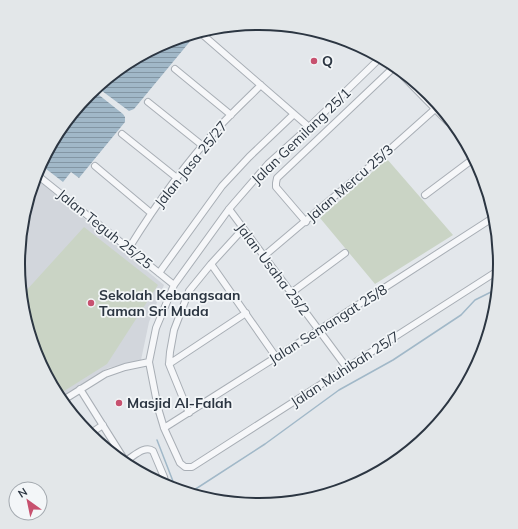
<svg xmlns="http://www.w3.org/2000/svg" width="518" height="529" font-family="Mulish,sans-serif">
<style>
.built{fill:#d2d6dc}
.park{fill:#cad4c5}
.water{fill:url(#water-rules)}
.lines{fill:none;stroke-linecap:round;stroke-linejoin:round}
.stream{stroke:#a1b8c8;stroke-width:1.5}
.minor-casing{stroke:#a8aeb5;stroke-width:8}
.minor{stroke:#f6f7f9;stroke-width:6}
.poi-dot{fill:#c7516f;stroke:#f3f6f8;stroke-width:1.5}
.labels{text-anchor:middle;stroke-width:3.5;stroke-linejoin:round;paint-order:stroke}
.poi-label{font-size:14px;font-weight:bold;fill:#2c3642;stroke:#f3f6f8;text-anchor:start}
.street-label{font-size:14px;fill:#2c3642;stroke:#f3f6f8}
.rim{fill:none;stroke:#2c3642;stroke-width:2}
</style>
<defs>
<pattern id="water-rules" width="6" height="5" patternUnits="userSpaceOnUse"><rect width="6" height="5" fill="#a1b8c8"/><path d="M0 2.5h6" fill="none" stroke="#8396a4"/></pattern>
</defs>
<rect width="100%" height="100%" fill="#e3e7eb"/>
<path class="built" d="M35,178L164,285L149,322L141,360L108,368L63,396L36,357L18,264Z"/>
<path class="park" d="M387,159L453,235L375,284L320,218Z
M84,227L158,285L107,364L61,393L36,357L24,293Z"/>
<path class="water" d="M191,37L192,39L134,109L129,111L98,88L167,42Z
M94,91L123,114L125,117V122L79,178L71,172L63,182L41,165L89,94Z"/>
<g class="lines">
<path class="stream" d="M157,440L176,489
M191,492L265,444L339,390L393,360L461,315L475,300L495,290"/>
<defs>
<path id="minor" d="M203,35L309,127
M378,60L309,127L268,164L229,209L174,285L156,328L149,362L158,408L164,428L180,463L185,467H192L499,270
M175,69L231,115
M404,77L448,122
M148,102L203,146
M122,134L177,178
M95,166L151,213
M36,174L174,285
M425,195L473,159
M229,209L347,368
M306,222L276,187V183L277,178L392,69
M129,248C155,206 184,165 218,128C232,113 247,99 261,85
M264,256L388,151L435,109
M211,264L276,357
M159,273L222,186L249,157L294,114
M291,293L345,253
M169,364L246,313
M80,389L124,459
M65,399L105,374L125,367L149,362
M189,413L169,364L170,352L174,330L189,291L211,264L243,229
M164,428L319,330L491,219
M88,435L103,425
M127,460C134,456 145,445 153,451L164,477L165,481L164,485"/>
</defs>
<use href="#minor" class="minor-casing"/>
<use href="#minor" class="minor"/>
</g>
<g class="poi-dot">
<circle cx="314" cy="61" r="4"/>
<circle cx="91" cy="303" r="4"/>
<circle cx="119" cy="403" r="4"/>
</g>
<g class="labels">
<g class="poi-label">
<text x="322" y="66">Q</text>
<text x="99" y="300">Sekolah Kebangsaan<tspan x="99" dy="16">Taman Sri Muda</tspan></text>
<text x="127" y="408">Masjid Al-Falah</text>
</g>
<g class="street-label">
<text transform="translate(301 136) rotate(-44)" y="5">Jalan Gemilang 25/1</text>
<text transform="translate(191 164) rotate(-51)" y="5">Jalan Jasa 25/27</text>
<text transform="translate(350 183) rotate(-41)" y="5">Jalan Mercu 25/3</text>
<text transform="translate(105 229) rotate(39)" y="5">Jalan Teguh 25/25</text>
<text transform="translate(273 269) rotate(53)" y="5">Jalan Usaha 25/2</text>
<text transform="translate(328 324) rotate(-32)" y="5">Jalan Semangat 25/8</text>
<text transform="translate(345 369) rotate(-33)" y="5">Jalan Muhibah 25/7</text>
</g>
</g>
<path d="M0 0H518V529H0ZM25 264a234 234 0 1 1 468 0a234 234 0 1 1-468 0Z" fill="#e3e7e9" fill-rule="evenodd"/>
<path class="rim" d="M25 264a234 234 0 1 1 468 0a234 234 0 1 1-468 0Z"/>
<g transform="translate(28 501) rotate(327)"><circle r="19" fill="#f3f6f8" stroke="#a3a9af"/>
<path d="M0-3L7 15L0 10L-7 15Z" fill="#c7516f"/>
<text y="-6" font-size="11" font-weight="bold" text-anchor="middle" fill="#2c3642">N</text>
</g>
</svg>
